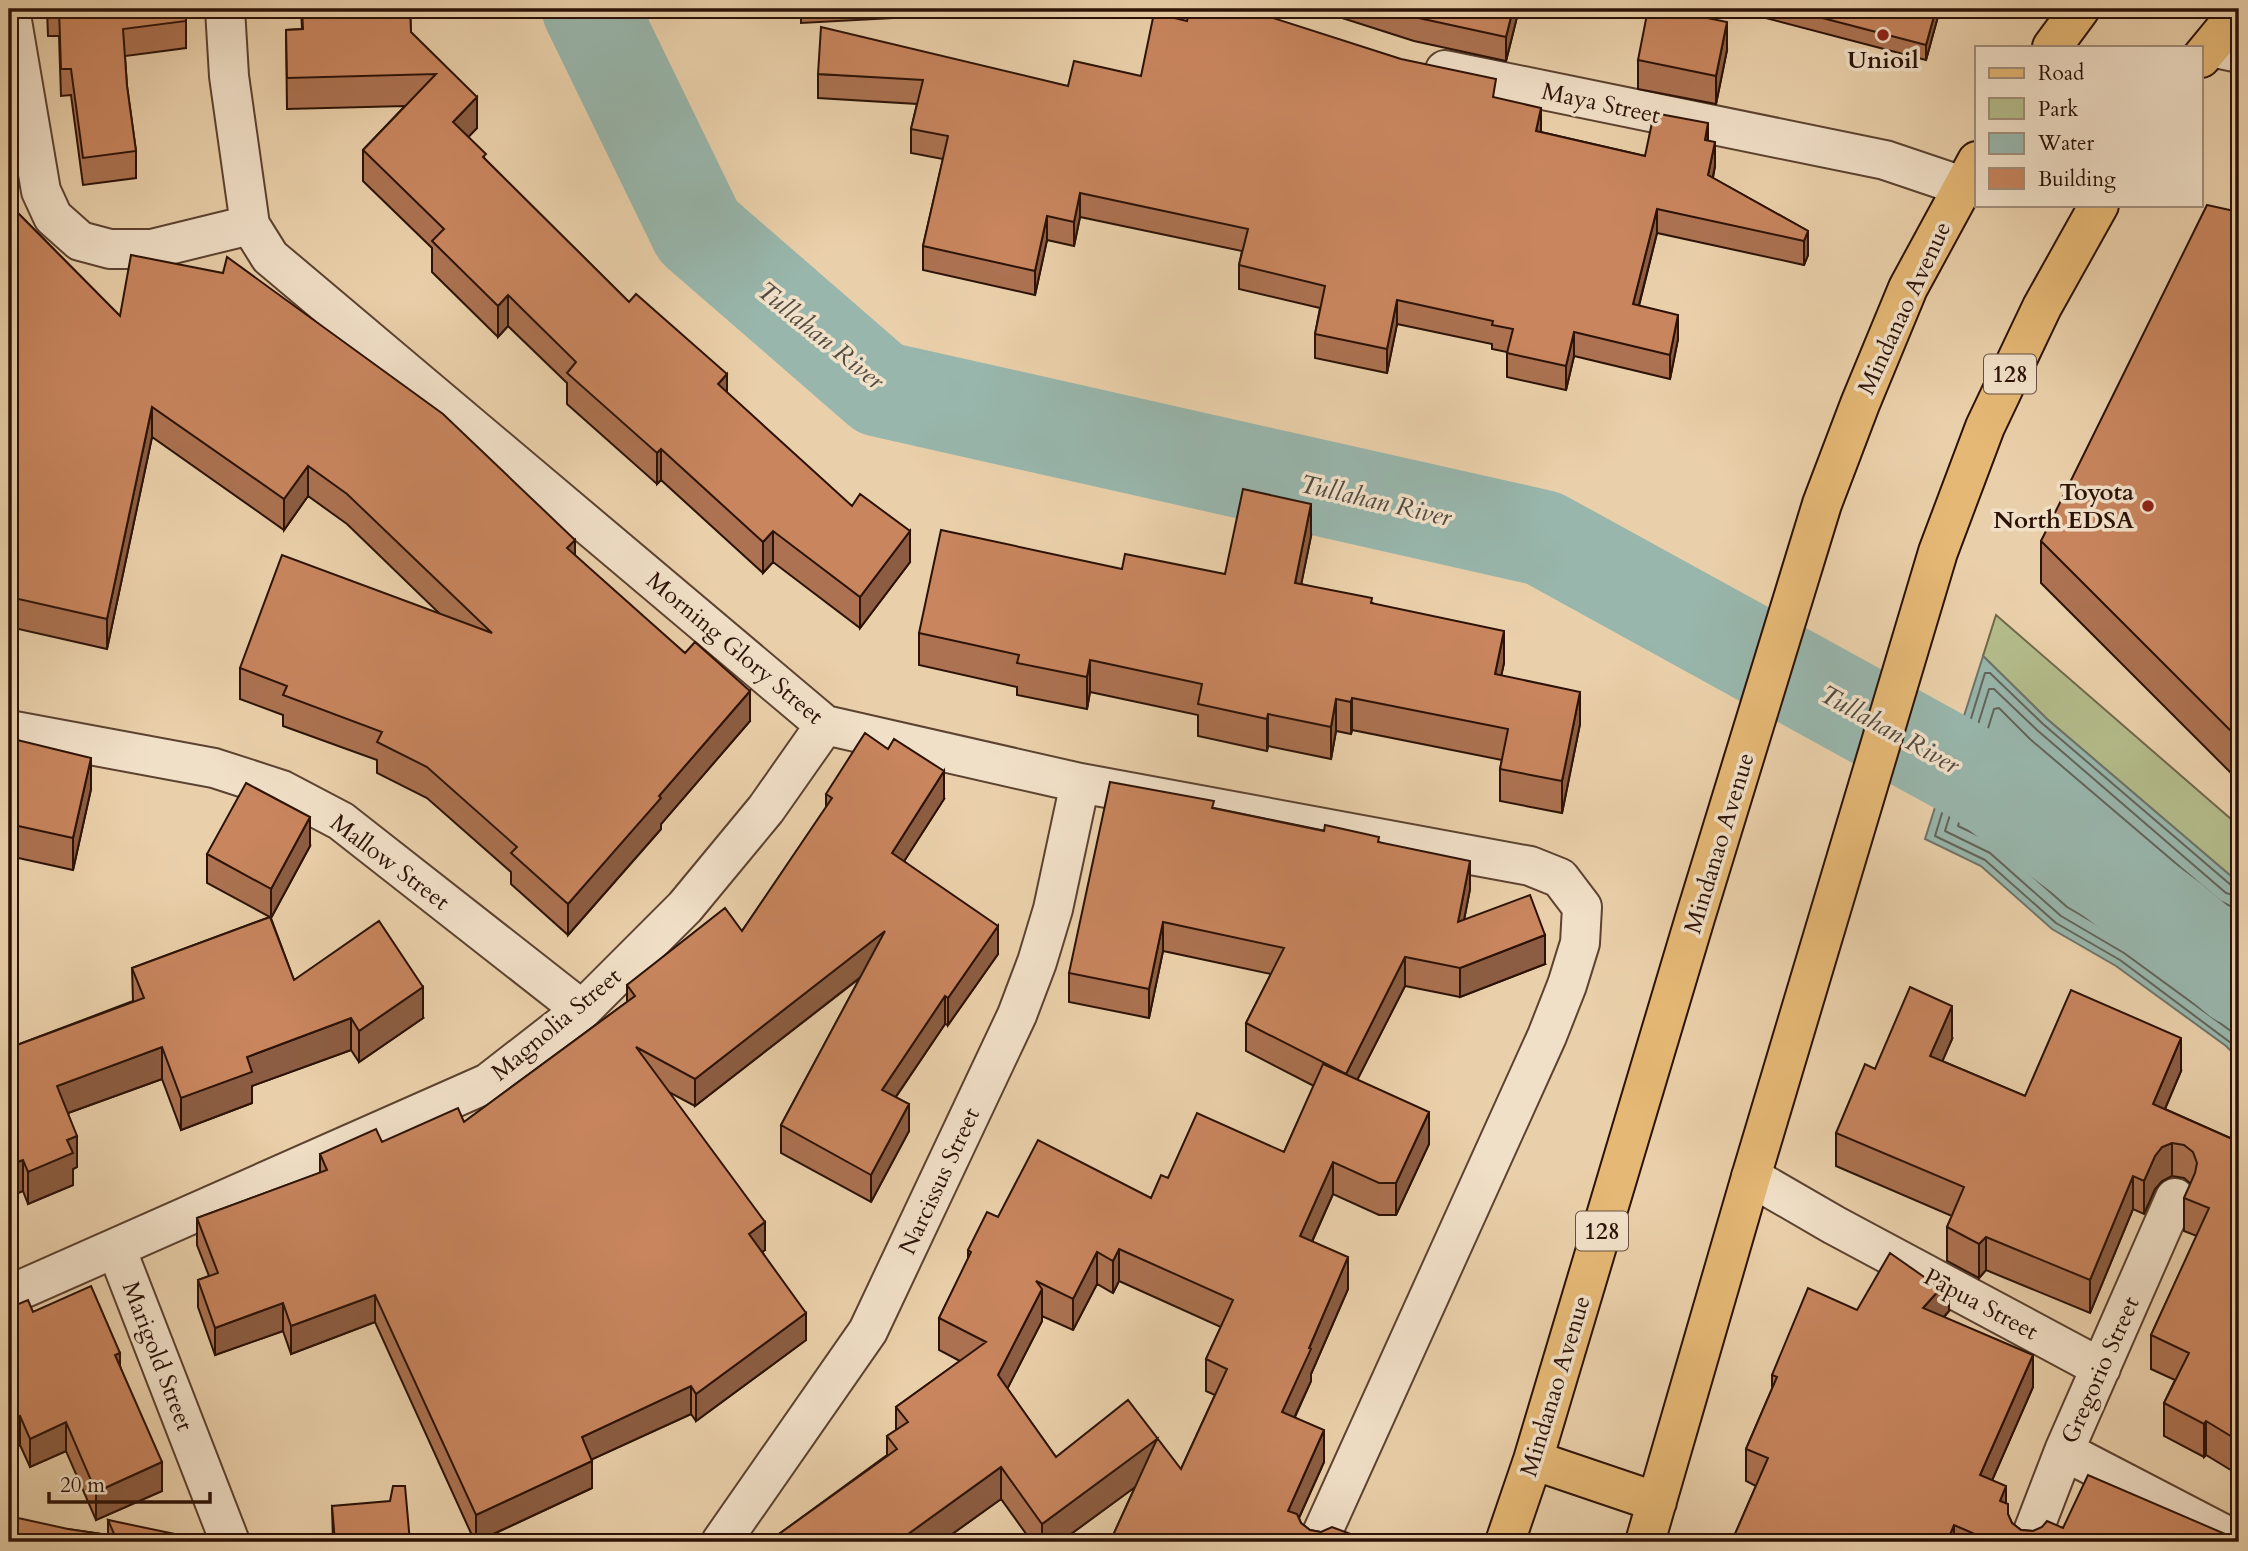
<svg xmlns="http://www.w3.org/2000/svg" width="2248" height="1551" font-family="Cardo,serif">
<style>
.green{fill:#b4bc8b;stroke:#706749;stroke-width:2}
.water{fill:#98b6ac;stroke:#6d746a;stroke-width:2}
.lines{fill:none;stroke-linecap:round;stroke-linejoin:round}
.shore{stroke:#62645a;stroke-width:2}
.river{stroke:#98b6ac;stroke-width:96}
.service-casing{stroke:#5c4230;stroke-width:30}
.minor-casing{stroke:#5c4230;stroke-width:42}
.primary-casing{stroke:#2c1207;stroke-width:42}
.service{stroke:#f1e0c8;stroke-width:26}
.minor{stroke:#f1e0c8;stroke-width:38}
.primary{stroke:#e5b875;stroke-width:38}
.wall{fill:#ac7251;stroke:#2c1207;stroke-width:2;fill-rule:evenodd}
.shaded-wall{fill:#8c5d42;stroke:#2c1207;stroke-width:2}
.building{fill:#c8855e;stroke:#2c1207;stroke-width:2;fill-rule:evenodd}
.poi-dot{fill:#8f2418;stroke:#f1e0c8;stroke-width:2.5}
.labels{text-anchor:middle;stroke-width:7;stroke-linejoin:round;paint-order:stroke}
.shield{fill:#f1e0c8;stroke:#675041;stroke-width:2}
.shield-label{font-size:23px;font-weight:bold;fill:#2c1207}
.poi-label{font-size:24px;font-weight:bold;fill:#2c1207;stroke:#f1e0c8}
.street-label{font-size:24px;fill:#2c1207;stroke:#f1e0c8}
.water-label{font-size:26px;font-style:italic;fill:#524b41;stroke:#f1e0c8}
</style>
<rect width="100%" height="100%" fill="#ead0aa"/>
<filter id="stains"><feTurbulence type="fractalNoise" baseFrequency=".00286" numOctaves="4"/><feColorMatrix values="0 0 0 0 .2 0 0 0 0 .09 0 0 0 0 .02 0 0 0 .5 -.17"/></filter>
<radialGradient id="worn" r=".72"><stop offset=".6" stop-color="#630" stop-opacity="0"/><stop offset="1" stop-color="#630" stop-opacity=".3"/></radialGradient>
<path class="green" d="M1996,615L2239,826V883L2047,719L1983,656Z"/>
<path class="water" d="M1983,656L2047,719L2239,883V1059L2226,1046L2116,966L2052,929L1981,866L1925,839Z"/>
<g class="lines">
<path class="shore" d="M2239,888L2232,886L2043,724L1990,673H1985L1935,836L1985,860L2056,923L2120,960L2239,1049
M2239,897L2226,893L2037,730L1994,689H1989L1945,831L1990,853L2061,916L2124,953L2239,1037
M2239,907L2230,906L2220,901L2030,739L1999,708L1994,709L1958,826L1996,844L2067,907L2130,944L2239,1023"/>
<path class="river" d="M590,9L698,231L880,389L1543,538L1981,779L2172,922L2239,978"/>
<defs>
<path id="service" d="M2205,52L2239,59"/>
<path id="minor" d="M10,9L41,191L53,217L80,241L110,249H152L250,225
M225,9L229,76L250,225L270,257L825,725L1080,783L1530,866L1560,878L1582,907L1580,943L1567,985L1547,1036L1318,1542
M1445,70L1885,160L1962,186
M9,730L214,768L282,790L341,821L582,1010
M1751,1177L1834,1225L2101,1368
M116,1248L230,1542
M9,1295L488,1083L582,1010L685,907L766,809L825,725
M2064,1451L2239,1542
M721,1542L868,1331L1017,1015L1037,962L1053,909L1080,783
M2029,1542L2064,1451L2175,1198"/>
<path id="primary" d="M2052,47L2080,9
M2201,58L2239,12
M1533,1460L1657,1502
M1505,1542L1533,1460L1695,918L1822,504L1860,404L1908,288L1977,161
M1645,1542L1751,1177L1938,552L1985,427L2042,307L2099,205"/>
</defs>
<use href="#service" class="service-casing"/>
<use href="#minor" class="minor-casing"/>
<use href="#primary" class="primary-casing"/>
<use href="#service" class="service"/>
<use href="#minor" class="minor"/>
<use href="#primary" class="primary"/>
</g>
<path class="wall" d="M47,9H185L186,21V48L125,56L127,86L136,151V178L83,185L71,95L61,96L59,36H48Z
M301,9H410L411,32L477,128L468,137L486,160L629,302L910,562L860,628L773,562L763,573L661,480L657,484L567,404V383L508,326L498,337L432,272V248L363,181V150L405,106L287,109L286,30L302,29Z
M708,9H1006L1005,12L801,23V14L708,11Z
M1314,9H1519L1506,61L1414,41Z
M1739,9H1940L1926,60L1739,11Z
M1727,50L1716,104L1638,89V60Z
M818,74L1068,86L1141,76L1496,98L1541,132L1645,156L1708,140L1715,166L1713,178L1808,231V255L1804,265L1657,233L1639,306L1678,339L1670,379L1574,356L1566,390L1507,377V352L1492,349V344L1397,324L1387,373L1315,358V334L1320,308L1239,289V265L1242,251L1080,217L1074,246L1047,240L1035,295L923,270V246L943,159L911,153V129L917,104L818,98Z
M9,204L120,316L575,555L750,721L661,824V829L568,935L511,884V872L427,798L377,773V760L283,726V715L240,699V668L440,614L347,524L308,496L284,530L152,437L107,649L14,628V617L9,614Z
M2239,212V781L2041,583V541Z
M1311,536L1301,584L1372,603L1504,663L1501,675L1580,724L1562,813L1500,801V769L1502,760L1352,730L1351,734L1336,731L1331,759L1268,746L1267,751L1198,736V715L1090,692L1087,709L1017,695V687L919,665V633L1122,569L1225,574Z
M9,738L91,789L73,870L9,856Z
M826,794L944,799L904,861L998,954L948,1025L945,1024L896,1097L909,1131L871,1202L781,1153V1125L860,978L695,1106L669,1092L765,1250L762,1251L806,1340L696,1421L691,1414L592,1459V1488L477,1542H475L375,1322L291,1354L283,1331L215,1355L198,1307V1280L209,1276L197,1245V1218L320,1173V1154L382,1142L464,1122L627,1002V985L742,931L826,808Z
M1214,808L1379,842L1470,889L1464,920L1545,964L1460,997L1405,986L1357,1080L1429,1144L1396,1215H1379L1333,1194L1312,1242L1348,1289L1311,1374V1381L1295,1417L1324,1462L1299,1518L1301,1523L1310,1530L1372,1542H1110L1135,1487L1060,1542H1032L1001,1499L941,1542H779V1534L887,1455V1436L896,1430V1407L960,1361L939,1350V1318L968,1260V1250L998,1217L1151,1198L1168,1178L1284,1152L1314,1086L1246,1051V1023L1271,974L1163,951L1149,1018L1069,1002V973ZM1119,1281L1221,1327L1206,1359V1391L1215,1395L1181,1469L1056,1457L1007,1389L1042,1321V1316L1073,1330L1097,1284L1113,1293Z
M310,846L271,918L294,980L423,1018L359,1062L351,1050L252,1086V1103L181,1130L162,1079L68,1113L77,1167L73,1169V1185L28,1204L23,1191L9,1048L133,1001L132,968L270,917L207,883V854Z
M1952,1039L1942,1061L2025,1096L2181,1071L2165,1109L2239,1142V1475L2206,1455L2204,1457L2164,1436V1403L2175,1380L2151,1369V1335L2197,1236L2184,1231V1198L2191,1184L2184,1178L2172,1176L2162,1181L2155,1189L2144,1214L2133,1209L2090,1313L1986,1270L1979,1278L1947,1261V1227L1952,1216L1836,1166V1133L1875,1069Z
M1857,1310L1949,1311L1944,1317L2033,1387L1992,1480L2006,1503L2008,1515L2012,1523L2021,1530L2033,1531L2063,1528L2239,1542H1722L1732,1541L1756,1486L1746,1481V1449L1772,1389V1375Z
M33,1312L120,1366L162,1491L96,1520L66,1451L30,1467L20,1445L9,1451Z
M332,1506L410,1542H333Z
M108,1520L175,1542H9L68,1529L108,1535Z"/>
<path class="shaded-wall" d="M1513,9H1519L1506,61V37Z
M1936,9H1940L1926,60V45Z
M1727,22V50L1716,104V76Z
M477,97V128L453,153V122Z
M1541,108V132L1536,155V131Z
M1708,123V147L1705,140Z
M1715,142V166L1708,199V175Z
M1080,193V217L1074,246V222Z
M1657,209V233L1633,328V304Z
M1047,216V240L1035,295V271Z
M1808,231V255L1804,265V241Z
M508,295V326L498,337V306Z
M1397,300V324L1387,373V349Z
M1678,315V339L1670,379V355Z
M1574,332V356L1566,390V366Z
M727,374V405L718,384Z
M152,407V437L107,649V619Z
M661,449V480L657,484V453Z
M308,466V496L284,530V499Z
M1311,504V536L1295,615V583Z
M773,531V562L763,573V542Z
M910,531V562L860,628V597Z
M575,540V570L567,548Z
M1504,631V663L1495,706V674Z
M1090,660V692L1087,709V677Z
M750,691V721L661,824V829L568,935V904L659,796Z
M1580,692V724L1562,813V781Z
M1352,698V730L1351,734V702Z
M1336,699V731L1331,759V727Z
M1268,714V746L1267,751V719Z
M91,758V789L73,870V838Z
M944,771V799L892,880V853Z
M310,817V846L271,918V889Z
M1470,861V889L1458,951V922Z
M1163,922V951L1149,1018V989Z
M998,926V954L948,1025V998Z
M885,931V958L695,1106V1079Z
M1545,935V964L1460,997V968Z
M1405,957V986L1346,1102V1074Z
M423,987V1018L359,1062V1031Z
M945,996V1024L882,1117V1090Z
M1952,1006V1039L1930,1090V1056Z
M351,1018V1050L252,1086V1103L181,1130V1098L247,1057Z
M2181,1038V1071L2153,1137V1104Z
M162,1047V1079L57,1117V1086Z
M909,1104V1131L871,1202V1175Z
M1429,1112V1144L1396,1215V1183Z
M77,1136V1167L73,1169V1185L28,1204V1172L67,1140Z
M2172,1143V1176L2162,1181L2155,1189L2144,1214V1181L2155,1156L2162,1147Z
M23,1160V1191L9,1197V1165Z
M1333,1162V1194L1300,1268V1236Z
M2133,1176V1209L2090,1313V1280Z
M765,1222V1250L749,1261V1234Z
M1986,1237V1270L1979,1278V1244Z
M1119,1249V1281L1113,1293V1261Z
M1097,1252V1284L1073,1330V1299Z
M1348,1257V1289L1311,1374V1381L1282,1444V1412Z
M1949,1279V1311L1923,1340V1308Z
M1042,1289V1321L998,1407V1375Z
M375,1295V1322L291,1354V1326Z
M283,1303V1331L215,1355V1328Z
M806,1313V1340L696,1421V1394Z
M120,1353V1382L115,1355Z
M2033,1355V1387L1980,1508V1475Z
M691,1386V1414L582,1464V1437Z
M20,1416V1445L9,1451V1422Z
M2206,1421V1455L2204,1457V1424Z
M66,1422V1451L30,1467V1439Z
M1324,1430V1462L1288,1542V1511Z
M1157,1439V1471L1060,1542H1042V1524Z
M592,1461V1488L476,1542V1515Z
M162,1462V1491L96,1520V1492Z
M1001,1467V1499L941,1542H897Z
M2006,1486V1519L2000,1501Z
M1954,1525V1542H1947Z"/>
<path class="building" d="M48,9H185L186,21L123,29L127,86L136,151L83,158L71,69H61L59,9L48,10Z
M302,9H410L411,32L477,97L453,122L486,154L483,157L629,302L636,294L727,374L718,384L852,506L860,494L910,531L860,597L773,531L763,542L661,449L657,453L567,373L576,362L508,295L498,306L432,241L444,229L363,150L436,74L287,78L286,30L303,29Z
M1190,9H1245L1401,59L1496,79L1493,97L1541,108L1536,131L1645,156L1654,113L1708,123L1705,140L1715,142L1708,175L1808,231L1804,241L1657,209L1633,304L1678,315L1670,355L1574,332L1566,366L1507,353L1513,329L1492,325L1493,321L1397,300L1387,349L1315,334L1325,286L1239,265L1248,229L1080,193L1074,222L1047,216L1035,271L923,246L948,136L911,129L923,80L818,74L821,27L1068,86L1074,61L1141,76L1154,13L1187,21Z
M1388,9H1513L1506,37L1414,17Z
M1648,9H1663L1727,22L1716,76L1638,60Z
M1788,9H1936L1926,45Z
M9,204L120,316L131,255L223,273L227,257L443,414L575,540L567,548L685,653L695,642L750,691L659,796L661,798L568,904L511,853L517,847L427,767L377,742L382,732L283,695L287,686L240,668L282,555L492,633L347,494L308,466L284,499L152,407L107,619L14,598L16,587L9,583Z
M2207,205L2239,212V739L2041,541Z
M1243,489L1311,504L1295,583L1372,598L1371,603L1504,631L1495,674L1580,692L1562,781L1500,769L1508,729L1352,698L1351,702L1336,699L1331,727L1268,714L1267,719L1198,704L1202,684L1090,660L1087,677L1017,663L1019,655L919,633L941,530L1122,569L1125,554L1225,574Z
M865,733L888,749L894,739L944,771L892,853L998,926L948,998L945,996L882,1090L909,1104L871,1175L781,1125L885,931L695,1079L636,1047L765,1222L749,1234L806,1313L696,1394L691,1386L582,1437L592,1461L476,1515L375,1295L291,1326L283,1303L215,1328L198,1280L218,1273L197,1218L327,1170L320,1154L376,1129L382,1142L458,1108L464,1122L635,996L627,985L725,908L742,931L832,798L826,794Z
M9,738L91,758L73,838L9,824Z
M1110,782L1214,801L1212,808L1324,831L1325,825L1379,837L1378,842L1470,861L1458,922L1530,895L1545,935L1460,968L1405,957L1346,1074L1246,1023L1284,948L1163,922L1149,989L1069,973Z
M246,783L310,817L271,889L207,854Z
M270,917L294,980L379,921L423,987L359,1031L351,1018L247,1057L252,1072L181,1098L162,1047L57,1086L77,1136L67,1140L73,1153L28,1172L23,1160L9,1165V1048L144,998L132,968Z
M1910,987L1952,1006L1930,1056L2025,1096L2071,990L2181,1038L2153,1104L2239,1142V1441L2206,1421L2204,1424L2164,1403L2189,1353L2151,1335L2209,1208L2184,1198L2195,1173L2197,1163L2193,1152L2184,1145L2172,1143L2162,1147L2155,1156L2144,1181L2133,1176L2090,1280L1986,1237L1979,1244L1947,1227L1964,1187L1836,1133L1865,1064L1875,1069Z
M1323,1064L1429,1112L1396,1183H1379L1333,1162L1300,1236L1348,1257L1309,1348L1311,1349L1282,1412L1324,1430L1288,1511L1297,1514L1301,1523L1310,1530L1321,1532L1332,1527L1372,1542H1110L1157,1439L1042,1524L1001,1467L897,1542H786L779,1534L897,1449L887,1436L908,1422L896,1407L986,1342L939,1318L971,1252L968,1250L987,1212L998,1217L1038,1140L1151,1198L1161,1175L1168,1178L1197,1113L1284,1152ZM1119,1249L1233,1300L1206,1359L1227,1369L1181,1469L1128,1400L1056,1457L998,1375L1042,1289L1036,1281L1073,1299L1097,1252L1113,1261Z
M1890,1253L1927,1279L1931,1269L1949,1279L1923,1308L2033,1355L1980,1475L2006,1486L2000,1501L2008,1504V1514L2012,1523L2021,1530L2033,1531L2042,1527L2047,1521L2063,1528L2088,1475L2239,1540V1542H1993L1954,1525L1947,1542H1722L1724,1537L1732,1541L1768,1458L1746,1449L1777,1377L1772,1375L1808,1288L1857,1310Z
M91,1286L120,1353L115,1355L162,1462L96,1492L66,1422L30,1439L20,1416L9,1422V1308L28,1300L33,1312Z
M393,1486H405L410,1542H335L332,1506L390,1501Z
M9,1516L68,1529L115,1536L108,1520L175,1534L173,1542H9Z"/>
<g class="poi-dot">
<circle cx="1883" cy="35" r="7"/>
<circle cx="2148" cy="506" r="7"/>
</g>
<g class="labels">
<g class="shield">
<rect x="1984" y="354.5" width="52" height="39" rx="5"/>
<rect x="1576" y="1211.5" width="52" height="39" rx="5"/>
</g>
<g class="shield-label">
<text x="2010" y="382">128</text>
<text x="1602" y="1239">128</text>
</g>
<g class="poi-label">
<text x="1883" y="68">Unioil</text>
<text x="2134" y="500" text-anchor="end">Toyota<tspan x="2134" dy="28">North EDSA</tspan></text>
</g>
<g class="street-label">
<text transform="translate(1601 103) rotate(12)" y="8">Maya Street</text>
<text transform="translate(1904 308) rotate(-65)" y="8">Mindanao Avenue</text>
<text transform="translate(735 648) rotate(40)" y="8">Morning Glory Street</text>
<text transform="translate(1719 843) rotate(-73)" y="8">Mindanao Avenue</text>
<text transform="translate(390 862) rotate(37)" y="8">Mallow Street</text>
<text transform="translate(556 1024) rotate(-40)" y="8">Magnolia Street</text>
<text transform="translate(939 1181) rotate(-65)" y="8">Narcissus Street</text>
<text transform="translate(1981 1304) rotate(28)" y="8">Papua Street</text>
<text transform="translate(158 1356) rotate(69)" y="8">Marigold Street</text>
<text transform="translate(2100 1370) rotate(-66)" y="8">Gregorio Street</text>
<text transform="translate(1555 1386) rotate(-73)" y="8">Mindanao Avenue</text>
</g>
<g class="water-label">
<text transform="translate(821 335) rotate(39)" y="9">Tullahan River</text>
<text transform="translate(1376 500) rotate(13)" y="9">Tullahan River</text>
<text transform="translate(1890 729) rotate(29)" y="9">Tullahan River</text>
</g>
</g>
<rect width="2248" height="1551" fill="none" stroke="#ead0aa" stroke-width="35"/>
<rect x="10" y="10" width="2227" height="1530" fill="none" stroke="#2c1207" stroke-width="3.5"/>
<rect x="18" y="18" width="2213" height="1516" fill="none" stroke="#2c1207" stroke-width="2"/>
<rect x="1975" y="46" width="228" height="161" fill="#f1e0c8" stroke="#a28e7b" stroke-width="2"/>
<rect x="1989" y="68" width="35" height="10" fill="#e5b875" stroke="#a28e7b" stroke-width="2"/>
<text x="2038" y="80" font-size="21" fill="#2c1207">Road</text>
<rect x="1989" y="98" width="35" height="21" fill="#b4bc8b" stroke="#a28e7b" stroke-width="2"/>
<text x="2038" y="116" font-size="21" fill="#2c1207">Park</text>
<rect x="1989" y="133" width="35" height="21" fill="#98b6ac" stroke="#a28e7b" stroke-width="2"/>
<text x="2038" y="150" font-size="21" fill="#2c1207">Water</text>
<rect x="1989" y="168" width="35" height="21" fill="#c8855e" stroke="#a28e7b" stroke-width="2"/>
<text x="2038" y="186" font-size="21" fill="#2c1207">Building</text>
<path d="M49 1492v10h161v-10" fill="none" stroke="#2c1207" stroke-width="3.5"/>
<text x="60" y="1492" font-size="21" fill="#2c1207" stroke="#f1e0c8" stroke-width="5" paint-order="stroke">20 m</text>
<rect width="100%" height="100%" filter="url(#stains)"/>
<rect width="100%" height="100%" fill="url(#worn)"/>
</svg>
